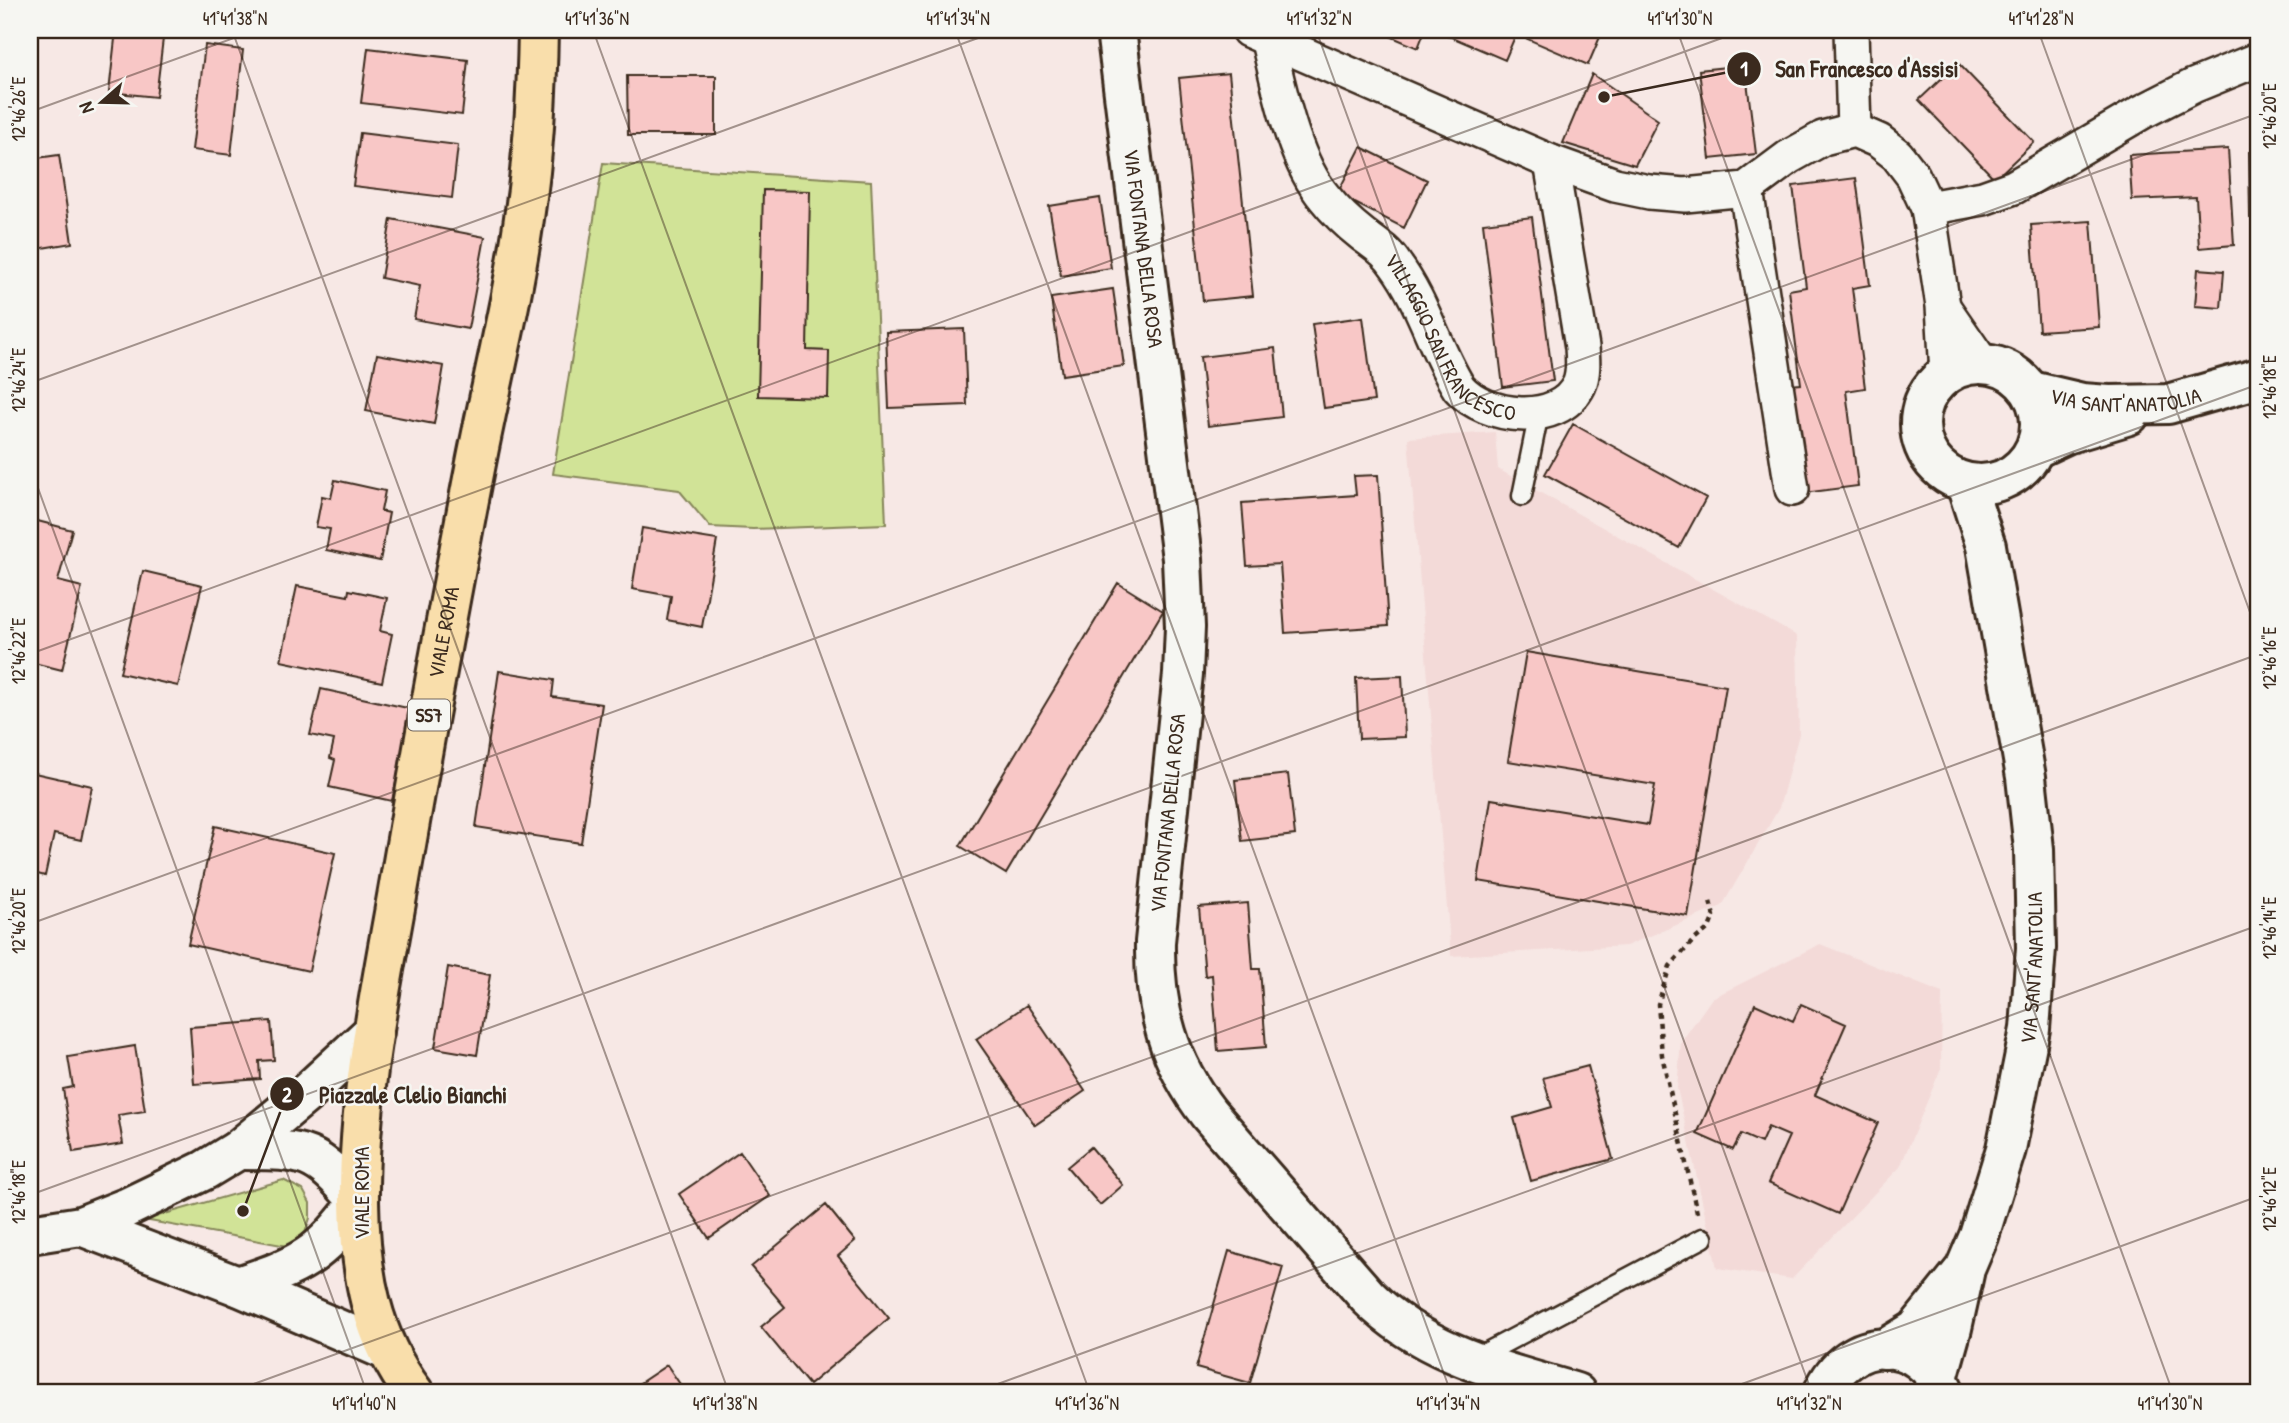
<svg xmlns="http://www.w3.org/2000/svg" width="2289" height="1423" font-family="'Patrick Hand',sans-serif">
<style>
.built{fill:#f3dad8}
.green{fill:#d1e397;stroke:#86865a;stroke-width:2}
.building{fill:#f8c7c6;stroke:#3b2a1e;stroke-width:2}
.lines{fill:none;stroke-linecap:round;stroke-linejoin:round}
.lane-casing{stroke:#3b2a1e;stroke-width:23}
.street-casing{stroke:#3b2a1e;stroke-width:38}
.secondary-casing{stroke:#3b2a1e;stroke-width:44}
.primary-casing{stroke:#3b2a1e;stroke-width:44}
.path{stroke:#3b2a1e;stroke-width:4.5;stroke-dasharray:5 5;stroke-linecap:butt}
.lane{stroke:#f6f6f2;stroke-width:18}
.street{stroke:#f6f6f2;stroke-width:33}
.secondary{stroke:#f6f6f2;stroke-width:38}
.primary{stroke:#f9deab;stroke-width:38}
.ticks{fill:none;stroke:#3b2a1e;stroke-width:2;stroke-opacity:0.45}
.labels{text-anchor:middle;stroke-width:5;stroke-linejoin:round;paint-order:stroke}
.shield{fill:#f6f6f2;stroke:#73675e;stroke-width:2}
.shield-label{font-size:19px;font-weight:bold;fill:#3b2a1e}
.street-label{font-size:21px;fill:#3b2a1e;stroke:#f6f6f2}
.leader{fill:none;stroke:#3b2a1e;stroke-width:2.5}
.callout-dot{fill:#3b2a1e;stroke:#f6f6f2;stroke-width:2.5}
.mark-label{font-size:21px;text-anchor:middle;font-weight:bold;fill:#fff}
.callout-label{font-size:23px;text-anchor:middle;font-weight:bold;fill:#3b2a1e;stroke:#f6f6f2;stroke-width:5;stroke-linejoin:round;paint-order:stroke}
.neatline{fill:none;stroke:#3b2a1e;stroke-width:2.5}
.ticks-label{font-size:18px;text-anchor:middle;fill:#3b2a1e}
</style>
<rect width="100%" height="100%" fill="#f7e8e5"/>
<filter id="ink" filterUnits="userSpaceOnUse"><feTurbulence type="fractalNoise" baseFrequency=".0143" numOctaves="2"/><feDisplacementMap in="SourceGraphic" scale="14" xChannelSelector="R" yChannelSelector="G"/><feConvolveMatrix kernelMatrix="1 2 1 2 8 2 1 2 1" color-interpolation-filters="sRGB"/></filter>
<g filter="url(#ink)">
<path class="built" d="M1495,432L1498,469L1797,636L1799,734L1779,808L1722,906L1626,946L1451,956L1408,438Z
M1820,944L1942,993L1941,1068L1900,1167L1792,1279L1717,1268L1677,1088L1681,1042L1712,998Z"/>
<path class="green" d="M603,163L871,181L886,524L753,529L710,527L679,490L553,474Z
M283,1180L303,1190L310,1203V1218L305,1233L287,1246L144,1220Z"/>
<path class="building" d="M116,30H164L156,97L109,92Z
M1376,30H1425L1418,48Z
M1435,30H1603L1588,65L1516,34L1505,60Z
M205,45L243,50L231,155L192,150Z
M368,48L468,60L462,115L361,103Z
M1958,63L2034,142L1995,179L1919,100Z
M1745,65L1756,154L1710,159L1699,70Z
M1229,73L1253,296L1203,301L1179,78Z
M1592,74L1658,120L1635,165L1563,143Z
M627,76H716V135H628Z
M360,133L458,145L452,198L353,186Z
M1361,147L1427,180L1404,228L1337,194Z
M2228,149L2234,245L2199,248L2196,197L2132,200L2129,155Z
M2249,152H2259V218H2250Z
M59,155L72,243L30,250V159Z
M1856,178L1870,285L1852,288L1865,388L1846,391L1858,486L1804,493L1790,385L1801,384L1789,290L1806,287L1793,186Z
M763,190L810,191L807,350L829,351L828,398L758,396Z
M1100,198L1111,268L1061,276L1049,206Z
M1532,217L1553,381L1503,387L1483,223Z
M391,219L485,237L468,329L414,319L420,286L381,278Z
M2091,221L2099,327L2039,331L2031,225Z
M2198,269L2224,271L2221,308L2195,306Z
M1113,289L1124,366L1062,375L1051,298Z
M1363,317L1374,401L1324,408L1312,324Z
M964,329L967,405L889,408L886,332Z
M1275,348L1282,417L1208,426L1200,357Z
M377,354L444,366L434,424L366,411Z
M1573,424L1706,498L1679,548L1545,474Z
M1378,475L1388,626L1285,633L1280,564L1247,566L1242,503L1356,495L1354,476Z
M335,480L385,491L381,511L389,513L380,561L326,550L330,529L316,527L322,496L331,498Z
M30,519L72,530L58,581L82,587L62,670L30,662Z
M642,528L717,540L702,627L667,620L671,596L632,589Z
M143,571L202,585L178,686L120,673Z
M1118,583L1163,611L1006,874L960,846Z
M297,586L348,596L349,590L387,598L380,631L392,634L382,682L281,661Z
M1526,652L1726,686L1688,916L1478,881L1491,799L1648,825L1655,785L1508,761Z
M499,671L554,680L552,697L602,704L581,843L476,827Z
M1402,676L1405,737L1359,739L1356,678Z
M321,689L412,709L392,801L329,787L335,760L330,758L334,740L310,735Z
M30,772L92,786L81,840L54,834L45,876L30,872Z
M1288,774L1295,835L1242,841L1235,780Z
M215,826L335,853L309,971L188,944Z
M1248,903L1253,969H1260L1266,1047L1218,1051L1212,975L1205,976L1199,907Z
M448,967L490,975L477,1055L435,1048Z
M1755,1004L1793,1021L1801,1004L1846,1024L1815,1095L1878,1123L1838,1214L1768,1183L1789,1136L1768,1127L1761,1143L1741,1134L1733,1150L1697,1134Z
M1027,1005L1085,1091L1035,1125L976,1039Z
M271,1021L274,1060L259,1061L260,1079L194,1084L190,1027Z
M135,1046L145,1111L118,1115L123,1144L73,1152L63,1089L73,1087L68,1057Z
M1588,1066L1613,1159L1531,1181L1514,1118L1552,1107L1543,1078Z
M1091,1147L1123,1185L1100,1205L1067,1167Z
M740,1152L770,1196L709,1238L679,1194Z
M826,1205L855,1241L838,1256L889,1318L809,1385L761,1327L785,1307L751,1267Z
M1229,1251L1283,1267L1250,1383L1196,1368Z
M667,1365L686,1393H625Z"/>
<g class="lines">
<defs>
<path id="lane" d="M1522,496L1539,413
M1474,1359L1703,1238"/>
<g id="street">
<path d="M1248,30L1551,162L1615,185L1649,192L1685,195L1746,189L1789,157L1823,138L1854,130L1879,141L1897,155L1913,176L1928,208L1943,306L1947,373"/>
<path d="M1851,30L1854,130"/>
<path id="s1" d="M1267,37C1279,86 1292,159 1325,198C1336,212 1349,224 1363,235C1375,244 1387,251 1395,264C1424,303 1434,348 1459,388C1485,418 1558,428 1579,385C1584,374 1583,360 1582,347L1551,162"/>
<path d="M1746,189L1792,489"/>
<path d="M1928,208L1983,198L2014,187L2142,112L2193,86L2259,59"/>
<path d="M1944,308L1982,363"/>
</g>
<g id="secondary">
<path id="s2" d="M1116,30L1182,559L1185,627L1183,674L1155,942C1154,1008 1168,1062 1209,1114L1368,1297C1425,1354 1502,1371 1576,1393"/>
<circle cx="1980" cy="424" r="60"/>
<path id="s3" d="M2031,391L2082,403L2109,405L2168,404L2259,378"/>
<path d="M2036,448L2066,434L2129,415"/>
<path d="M238,1150C305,1150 315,1149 359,1202C320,1257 301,1265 238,1286"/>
<path d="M81,1226L238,1286L386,1350"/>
<path d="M30,1234L81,1226L126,1208L205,1170L238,1150L308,1092L374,1031"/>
<path id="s4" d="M1885,1349L1916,1330L1965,1269L1979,1236L2006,1149L2030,1029L2036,948L2034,849L2026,777L1986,546L1966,484"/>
<path d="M1938,1378L1952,1328L1964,1274"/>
<path d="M1823,1393C1849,1334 1919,1333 1945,1393"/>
</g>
<g id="primary">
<path id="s5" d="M414,1393C371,1336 360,1273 359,1202C358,1097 380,994 398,891C423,746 449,602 477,458C493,376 514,294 525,211C534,151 537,90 538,30"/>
</g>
</defs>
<use href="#lane" class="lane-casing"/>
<use href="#street" class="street-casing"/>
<use href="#secondary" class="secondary-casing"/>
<use href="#primary" class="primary-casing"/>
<path class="path" d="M1697,1213L1662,1055L1658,1004L1670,966L1693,941L1709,928L1714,916L1709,898"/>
<use href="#lane" class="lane"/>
<use href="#street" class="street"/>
<use href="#secondary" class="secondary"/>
<use href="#primary" class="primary"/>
</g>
</g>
<path class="ticks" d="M232,30L729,1393M593,30L1090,1393M955,30L1451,1393M1316,30L1812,1393M1677,30L2173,1393M2038,30L2259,637M30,112L256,30M30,383L1000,30M30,466L367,1393M30,654L1744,30M30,924L2259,113M30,1195L2259,384M229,1393L2259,654M973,1393L2259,925M1717,1393L2259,1196"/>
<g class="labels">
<rect class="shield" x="408" y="699.5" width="42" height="31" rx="5"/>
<g class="shield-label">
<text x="429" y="722">SS7</text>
</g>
<g class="street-label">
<text dy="7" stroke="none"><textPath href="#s2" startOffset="220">VIA FONTANA DELLA ROSA</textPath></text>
<text dy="7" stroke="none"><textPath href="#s1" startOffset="366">VILLAGGIO SAN FRANCESCO</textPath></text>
<text dy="7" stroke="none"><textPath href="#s3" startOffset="96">VIA SANT'ANATOLIA</textPath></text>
<text dy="7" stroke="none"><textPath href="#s5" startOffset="779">VIALE ROMA</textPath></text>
<text transform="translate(1168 813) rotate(-84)" y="7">VIA FONTANA DELLA ROSA</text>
<text dy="7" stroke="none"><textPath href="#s4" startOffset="425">VIA SANT'ANATOLIA</textPath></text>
<text transform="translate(362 1193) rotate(-90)" y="7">VIALE ROMA</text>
</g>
</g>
<path class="leader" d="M1604 97L1744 69M243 1211L287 1094"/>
<g class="callout-dot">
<circle cx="1604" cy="97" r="7"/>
<circle cx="243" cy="1211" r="7"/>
<circle cx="1744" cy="69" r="18"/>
<circle cx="287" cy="1094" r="18"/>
</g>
<g class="mark-label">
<text x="1744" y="76">1</text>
<text x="287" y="1102">2</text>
</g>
<g class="callout-label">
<text x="1867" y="77">San Francesco d'Assisi</text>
<text x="413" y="1103">Piazzale Clelio Bianchi</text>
</g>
<rect width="2289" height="1423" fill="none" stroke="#f6f6f2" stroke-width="77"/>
<g transform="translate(102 102) rotate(250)" stroke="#f6f6f2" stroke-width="5" paint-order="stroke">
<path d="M0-5L12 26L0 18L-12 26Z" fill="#3b2a1e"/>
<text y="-10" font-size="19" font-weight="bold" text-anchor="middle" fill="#3b2a1e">N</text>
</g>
<rect x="38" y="38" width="2212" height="1346" class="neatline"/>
<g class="ticks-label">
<text x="235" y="25">41°41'38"N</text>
<text x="597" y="25">41°41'36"N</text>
<text x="958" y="25">41°41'34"N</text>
<text x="1319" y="25">41°41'32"N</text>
<text x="1680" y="25">41°41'30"N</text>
<text x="2041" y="25">41°41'28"N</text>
<text transform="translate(19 109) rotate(-90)" y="6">12°46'26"E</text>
<text transform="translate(2270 116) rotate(-90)" y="6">12°46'20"E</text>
<text transform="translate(19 380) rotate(-90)" y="6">12°46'24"E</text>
<text transform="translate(2270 387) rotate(-90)" y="6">12°46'18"E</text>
<text transform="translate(19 651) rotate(-90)" y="6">12°46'22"E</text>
<text transform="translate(2270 658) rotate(-90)" y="6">12°46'16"E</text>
<text transform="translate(19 921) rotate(-90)" y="6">12°46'20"E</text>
<text transform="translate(2270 928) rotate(-90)" y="6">12°46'14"E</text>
<text transform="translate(19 1192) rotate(-90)" y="6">12°46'18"E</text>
<text transform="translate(2270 1199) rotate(-90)" y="6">12°46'12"E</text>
<text x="364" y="1410">41°41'40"N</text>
<text x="725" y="1410">41°41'38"N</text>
<text x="1087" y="1410">41°41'36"N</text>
<text x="1448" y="1410">41°41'34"N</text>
<text x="1809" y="1410">41°41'32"N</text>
<text x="2170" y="1410">41°41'30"N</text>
</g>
</svg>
